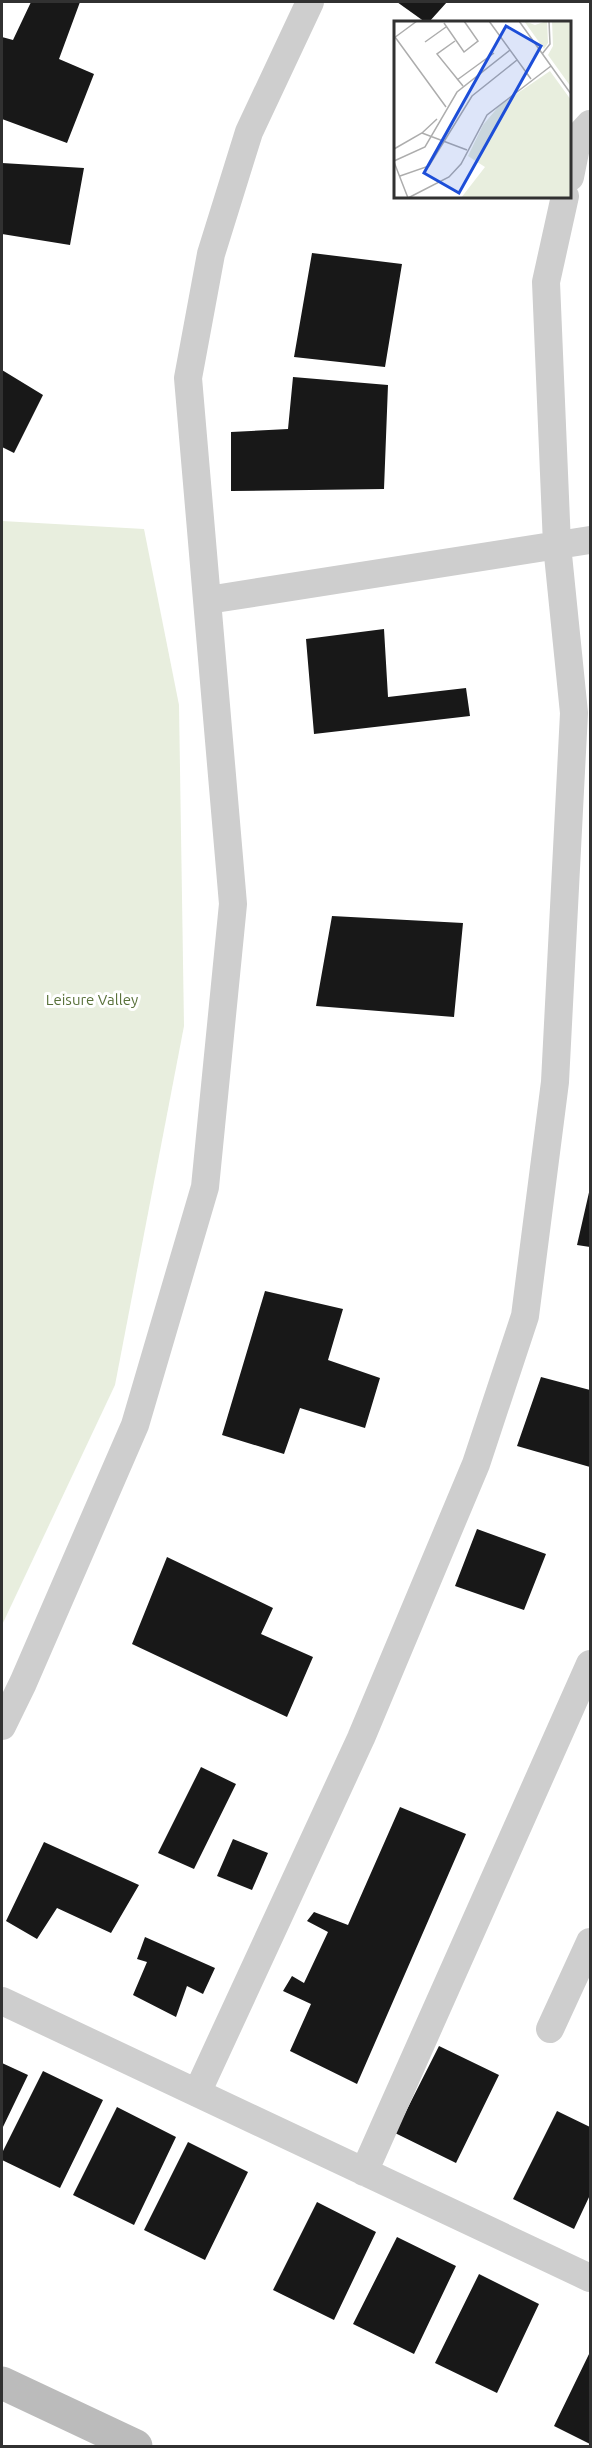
<svg xmlns="http://www.w3.org/2000/svg" width="592" height="2448" font-family="Ubuntu,sans-serif">
<style>
.green{fill:#e8eede}
.building{fill:#181818}
.lines{fill:none;stroke-linecap:round;stroke-linejoin:round}
.minor{stroke:#cecece;stroke-width:28}
.secondary{stroke:#bbb;stroke-width:33}
.labels{text-anchor:middle;stroke-width:6;stroke-linejoin:round;paint-order:stroke}
.park-label{font-size:15px;fill:#59713a;stroke:#fff}
.inset-road{fill:none;stroke:#adadad;stroke-width:1.5}
.view{fill:#1d4ed8;fill-opacity:0.15;stroke:#1d4ed8;stroke-width:3}
.inset-edge{fill:none;stroke:#313131;stroke-width:3}
</style>
<rect width="100%" height="100%" fill="#fff"/>
<path class="green" d="M2,521L144,529L179,705L184,1026L115,1385L2,1625Z"/>
<path class="building" d="M31,2H80L59,59L94,74L67,143L2,119V37L13,40Z
M397,2H447L429,22H425Z
M2,163L84,168L70,245L2,234Z
M312,253L402,264L385,367L294,357Z
M2,370L43,395L14,453L2,447Z
M293,377L388,385L384,489L231,491V432L288,429Z
M384,629L388,697L466,688L470,716L314,734L306,639Z
M332,916L463,923L454,1017L316,1006Z
M590,1188V1247L577,1245Z
M265,1291L343,1309L328,1360L380,1378L365,1428L300,1408L284,1454L222,1435Z
M541,1377L590,1390V1467L517,1446Z
M477,1529L546,1554L524,1610L455,1586Z
M167,1557L273,1608L261,1634L313,1657L287,1717L132,1644Z
M201,1767L236,1784L194,1869L158,1853Z
M400,1807L466,1834L357,2084L290,2051L311,2004L283,1991L292,1976L304,1983L328,1932L307,1921L314,1912L348,1925Z
M233,1839L268,1853L252,1890L217,1876Z
M44,1842L139,1885L111,1933L57,1908L37,1939L6,1921Z
M145,1937L215,1968L203,1994L187,1986L176,2017L133,1995L147,1962L137,1959Z
M439,2046L499,2075L456,2163L395,2133Z
M2,2063L28,2075L2,2129Z
M43,2071L103,2100L60,2188L2,2160V2153Z
M117,2107L176,2137L134,2225L73,2195Z
M557,2111L590,2127V2195L574,2229L513,2199Z
M188,2142L248,2172L205,2260L144,2230Z
M317,2202L376,2232L334,2320L273,2290Z
M397,2237L456,2266L414,2354L353,2324Z
M479,2274L539,2304L497,2393L435,2363Z
M590,2352V2444L554,2426Z"/>
<g class="lines">
<path class="minor" d="M570,177L578,137L590,124
M208,600L590,540
M2,1726L23,1683L135,1425L205,1187L233,904L188,378L211,254L249,132L310,2
M2,2001L590,2278
M550,2029L590,1942
M197,2093L361,1738L476,1464L525,1316L555,1082L574,713L557,545L546,282L565,196
M364,2172L590,1664"/>
<path class="secondary" d="M2,2383L136,2446"/>
</g>
<g class="labels">
<g class="park-label">
<text x="92" y="1005">Leisure Valley</text>
</g>
</g>
<g transform="translate(394 21)">
<rect width="177" height="177" fill="#fff"/>
<path d="M130,0L141,4L153,0L154,22L150,28ZM158,0H177V66L154,34L159,25ZM156,50L177,79V177H67L91,146L74,135L89,104L105,85Z" fill="#e8eede"/>
<path class="inset-road" d="M95,0L137,58M125,0L177,73M50,2L70,31L84,20L70,0M1,16L52,86M0,17L23,0M61,20L43,33L69,65M31,21L52,6M148,33L156,23L155,0M63,59L100,32M28,112L73,129M0,128L28,112L43,98M0,140L31,126L63,71L116,29M0,141L14,177M6,155L35,145L78,75L123,39M14,177L55,156L67,143L93,94L157,45"/>
<path class="view" d="M112,5L147,25L65,172L30,152Z"/>
<rect width="177" height="177" class="inset-edge"/>
</g>
<rect width="592" height="2448" fill="none" stroke="#313131" stroke-width="6"/>
</svg>
